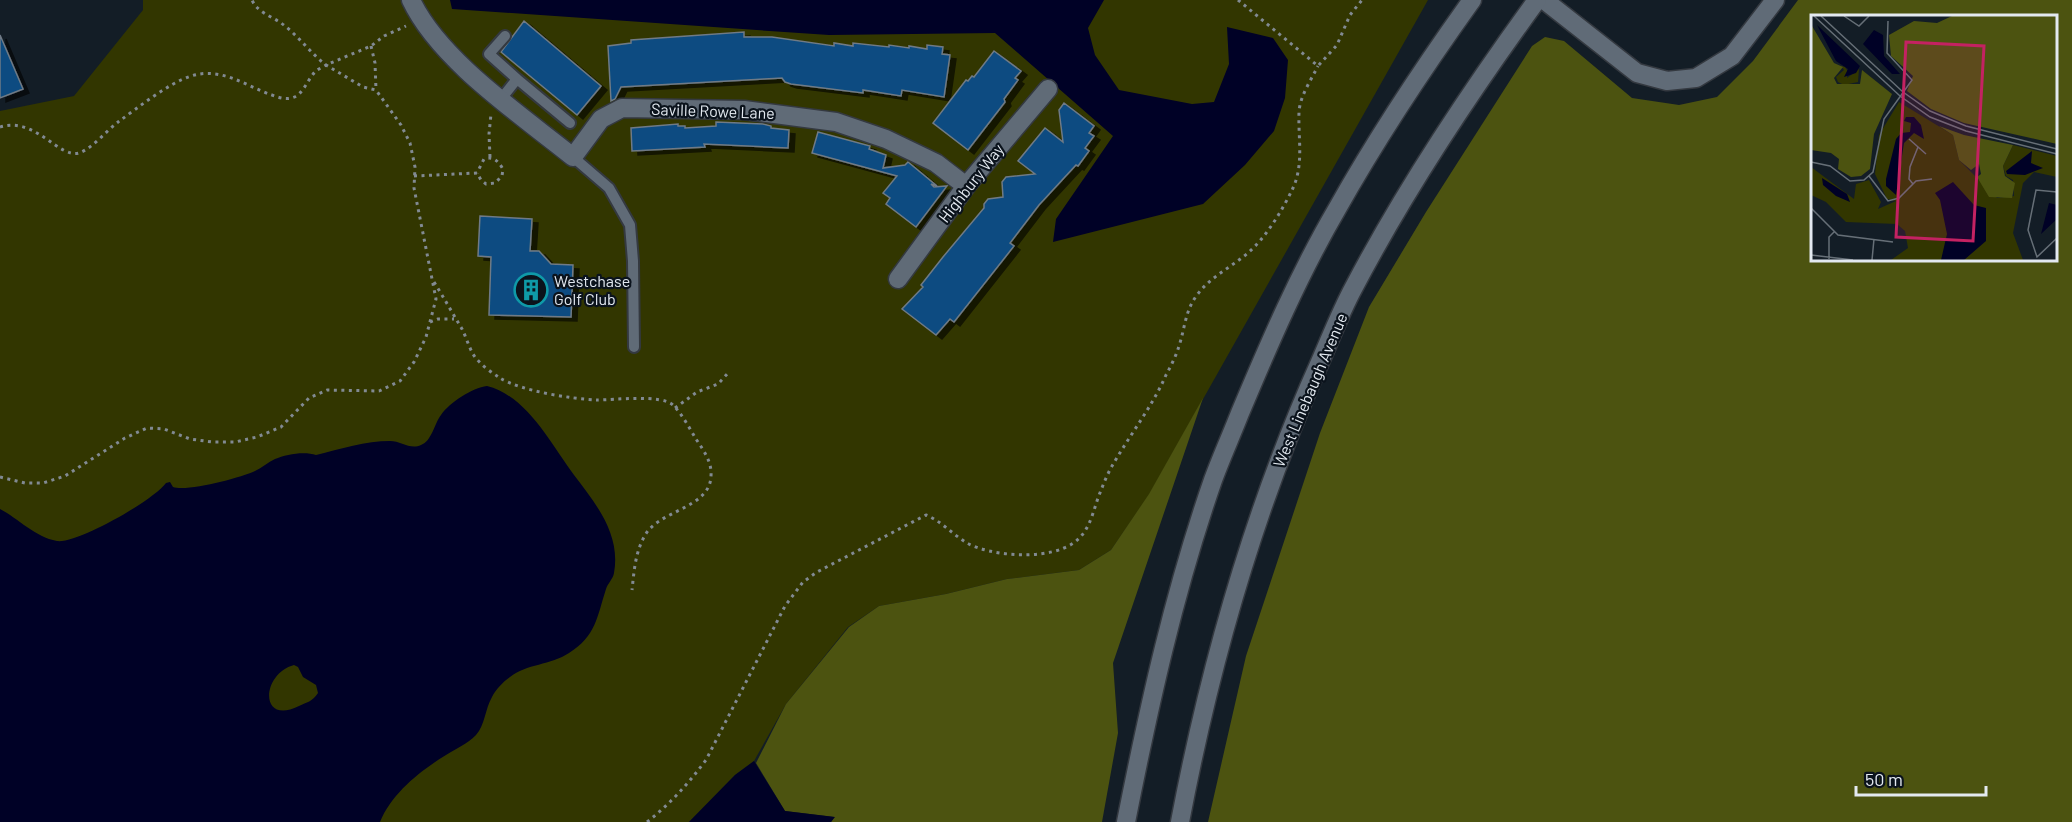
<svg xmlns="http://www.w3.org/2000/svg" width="2072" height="822" font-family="Barlow,sans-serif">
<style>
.green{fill:#323600}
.forest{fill:#4c5310;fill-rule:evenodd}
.water{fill:#000126;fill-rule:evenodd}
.building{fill:#084c81;stroke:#6f7a86;stroke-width:1.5;filter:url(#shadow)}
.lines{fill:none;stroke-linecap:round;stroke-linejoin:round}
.lane-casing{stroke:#343940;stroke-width:14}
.street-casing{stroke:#343940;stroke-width:21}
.secondary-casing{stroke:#343940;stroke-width:21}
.path{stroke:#828a92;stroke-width:3;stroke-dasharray:3 4.5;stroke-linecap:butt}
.lane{stroke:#606b77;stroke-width:10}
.street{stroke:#606b77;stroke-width:18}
.secondary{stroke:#606b77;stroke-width:18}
.labels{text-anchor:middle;stroke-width:4.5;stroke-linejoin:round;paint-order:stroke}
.street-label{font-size:16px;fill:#e3e9f0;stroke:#0b131c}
.poi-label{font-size:16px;fill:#e3e9f0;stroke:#0b131c;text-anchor:start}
.inset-road{fill:none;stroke:#666f77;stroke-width:1.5}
.view{fill:#c42262;fill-opacity:0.15;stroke:#c42262;stroke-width:3}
.inset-edge{fill:none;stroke:#e3e9f0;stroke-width:3}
</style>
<defs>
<filter id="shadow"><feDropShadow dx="6" dy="4" stdDeviation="0" flood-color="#0009"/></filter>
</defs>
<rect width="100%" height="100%" fill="#131d26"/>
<path class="green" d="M143,0H1428L1149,495L1111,550L1079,570L1007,579L946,594L879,606L848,627L786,704L754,761L735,775L689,822H0V111L74,96L143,10Z"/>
<path class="forest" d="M1798,0H2072V822H1208L1246,656L1320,433L1369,307L1426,212L1532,46L1545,37L1564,41L1632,98L1679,105L1717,97L1753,61ZM2056,16V260H1812V16Z
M1203,398L1113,663L1118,733L1102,822H831L834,817L785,811L756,763L786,704L849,627L879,606L946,594L1007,579L1079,570L1111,550L1149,494Z"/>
<path class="water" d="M450,0H1104L1088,28L1095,55L1119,90L1192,104L1214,102L1229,64L1227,27L1273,38L1288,60L1285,98L1274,131L1245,165L1203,204L1053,242L1056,219L1113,136L995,33L829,35L452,9Z
M487,386C527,396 551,444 574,475C596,504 621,534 614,573C613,579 608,583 606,589C597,617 596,636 569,653C551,665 526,664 510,677C503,682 496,689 492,697C485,709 485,725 476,735C467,744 457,748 446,755C420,771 392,793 380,822H0V509C19,519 35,537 57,541C77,544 154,500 166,483L170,482L173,487C187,492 240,478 255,471C262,468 268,462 275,459C286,454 305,451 316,455C340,449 366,441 390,441C401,441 410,450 421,445C432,441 434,424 441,415C450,402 472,388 487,386ZM294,665L298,667L303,677L316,685L318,693C312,702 307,702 299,706C259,726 261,674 294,665Z
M754,761L785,811L835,817L831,822H689L735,775Z"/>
<path class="building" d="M524,21L601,86L577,115L501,52Z
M744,32V37H772L834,46V43L853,46V43L889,47V45L909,48V46L927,49V45L943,47L942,54L950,55L944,97L902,90L901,96L863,90V93L791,84L785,82L782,78L621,87L615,99L611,101L608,46L631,43V40Z
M0,35L23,89L0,98Z
M994,51L1021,71L1015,78L1018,80L1004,99L1005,102L968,150L933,123L966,80L968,81L972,76L974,77Z
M1064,103L1094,126L1089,133L1094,136L1085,148L1089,151L1078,166L1076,165L1039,205L1010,243L1014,246L954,322L950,319L936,335L902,309L923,287L921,285L943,257L984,208V204L988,199L1003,197L1002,182L1006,177L1035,174L1018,161L1045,128L1063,142L1059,110Z
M716,122L763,124L771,126V128L789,130L788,148L704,144L705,147L632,151L631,128L678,124V126H685V128L716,126Z
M818,132L870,146L869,149L886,155L883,168L905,165L908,162L937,186L931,184L934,187L947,186L916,227L886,204L890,198L883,193L897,176L812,153Z
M480,216L532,219L530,251H539L551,264L573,265L571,317L489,315L491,257L478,256Z"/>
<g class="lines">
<defs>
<path id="lane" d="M505,36L489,54L517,79
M501,99L517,79L570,123
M573,157L609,188L630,225L633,261L634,347"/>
<path id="street" d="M411,0C439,60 521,115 573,157L601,119L622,108L744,110L836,122L886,139L936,163L966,186
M1544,0L1637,73L1667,81L1696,78L1732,56L1775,0
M898,279L966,186L1048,89"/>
<path id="secondary" d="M1126,822C1149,706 1174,592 1213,480C1221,458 1231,436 1240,413C1269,344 1299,274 1337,209C1378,136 1424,67 1472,0
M1180,822C1210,664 1254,509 1320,362C1331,337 1341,311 1354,287C1407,186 1470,92 1537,0"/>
</defs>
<use href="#lane" class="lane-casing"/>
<use href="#street" class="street-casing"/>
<use href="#secondary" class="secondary-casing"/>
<path class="path" d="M1238,0L1318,66L1337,45L1350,15L1362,0
M371,46L375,63L376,90
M0,127C35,116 59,159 79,153C93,148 106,131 118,122C139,107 167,84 191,76C220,67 243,84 269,94C275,96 284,100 291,98C303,96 307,80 315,72C318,69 323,67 326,65C310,53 298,35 281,23C271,16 257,12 252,0
M490,157L489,134L491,114
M414,176L477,173L481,180L486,184L495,183L502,176L503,169C498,161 494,156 484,159L477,173
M434,282C444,298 453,314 462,329C466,337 469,347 473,354C479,364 491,372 500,378C521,391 572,399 597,400C614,400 661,394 673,405C682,414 690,429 696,439C704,451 712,462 711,476C710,509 657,510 644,537C635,554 634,572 632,590
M430,322L438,319H454
M675,408L697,392L718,384L728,373
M0,477L25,483H43L65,476L125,438L147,428L164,429L190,439L212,442H235L257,437L281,427L309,398L327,390L379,391L400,381L414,362L426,337L436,299L414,188L415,167L410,143L401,125L376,90L363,87L326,65L371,46L384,36L406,26
M647,822C670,804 688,784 706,760L785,606L803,582L817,572L926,515C941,521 952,534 967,543C991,556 1038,559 1064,548C1087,539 1091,519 1098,498C1103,485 1108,472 1115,461C1132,432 1153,405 1166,375C1171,366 1176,356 1179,346C1185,328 1185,311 1197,295C1211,276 1232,267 1249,252C1267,236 1283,209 1293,188C1304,164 1298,138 1299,112C1300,96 1311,80 1318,66"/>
<use href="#lane" class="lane"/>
<use href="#street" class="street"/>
<use href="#secondary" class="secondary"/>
</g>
<defs>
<symbol id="building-ring" viewBox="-11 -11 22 22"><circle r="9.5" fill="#0b131c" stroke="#0f9aa8" stroke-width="1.5"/><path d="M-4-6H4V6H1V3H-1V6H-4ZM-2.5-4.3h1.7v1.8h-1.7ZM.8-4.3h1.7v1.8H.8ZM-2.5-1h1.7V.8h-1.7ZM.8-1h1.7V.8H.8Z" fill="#0f9aa8"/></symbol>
</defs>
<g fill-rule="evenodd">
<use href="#building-ring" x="512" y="271" width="38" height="38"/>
</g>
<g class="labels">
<g class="street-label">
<text transform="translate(713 111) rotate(2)" y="6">Saville Rowe Lane</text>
<text transform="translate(971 183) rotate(-52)" y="6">Highbury Way</text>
<text transform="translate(1310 390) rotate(-67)" y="6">West Linebaugh Avenue</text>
</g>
<g class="poi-label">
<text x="554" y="287">Westchase<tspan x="554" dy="18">Golf Club</tspan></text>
</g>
</g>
<g transform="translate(1811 15)">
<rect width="246" height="246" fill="#131d26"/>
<path d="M30,51L34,52L36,55V63L48,54L47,67L33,70L27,67L25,62L33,55ZM88,87L142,120L148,145L186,183L203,181L202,165L195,161L192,151L202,130L246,141V162L223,157L212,168L202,218L212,245H153L165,232L162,231L151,245H80L97,233L94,216L86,209L35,207L15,187L0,180V152L43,184L45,169L58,165L70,187L67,194L85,186L76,184L64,159L68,120Z" fill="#323600"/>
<path d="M141,1H246V129L153,108L120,94L96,76L102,61L80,41L78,20L103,6L126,8ZM1,11L23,48L32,52L23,63L26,69H49L51,55L81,79L63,119L59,154L50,161L40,162L27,154L28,144L20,138L0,135ZM128,111L153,120L202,130L192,151L194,161L204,168L201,183L178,182L166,162L170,159L168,149L160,155L148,145L142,120Z" fill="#4c5310"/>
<path d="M6,10L49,51L45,58L33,62L37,54L25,46ZM63,15L72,20L73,41L89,59H81L52,29ZM95,102H103L110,110L113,124L103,118L93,128L85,180L75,171V164L85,124L90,118L99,117L100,108L93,106ZM221,136L220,148L232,153L214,160L196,159L195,156ZM11,163L36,179L39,187L25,181L12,170ZM142,167L163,190L175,193V226L153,245H130L136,219L129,185L124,178ZM238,188L246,190V204L230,219Z" fill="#000126"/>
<path class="inset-road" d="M3,1L89,81L119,102L155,116L246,139M10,1L92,77L119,96L155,111L246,134M33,1L48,11L58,1M98,124L115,139M0,147L19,151L39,166L53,165L62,157L73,104L101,65L76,38L77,6M58,161L77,186L88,183L105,166L121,164M102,169L98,164L99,152L107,132M246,177L225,175L217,215L226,242L246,223M0,193L27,220L82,227M0,240L42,245M18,244V222L23,217M61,245L63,224"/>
<path class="view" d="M95,27L173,31L162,226L85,222Z"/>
<rect width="246" height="246" class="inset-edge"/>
</g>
<path d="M1856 786v9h130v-9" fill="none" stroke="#e3e9f0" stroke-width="3"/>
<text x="1865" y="786" font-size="18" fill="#e3e9f0" stroke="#0b131c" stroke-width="4.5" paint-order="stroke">50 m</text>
</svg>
